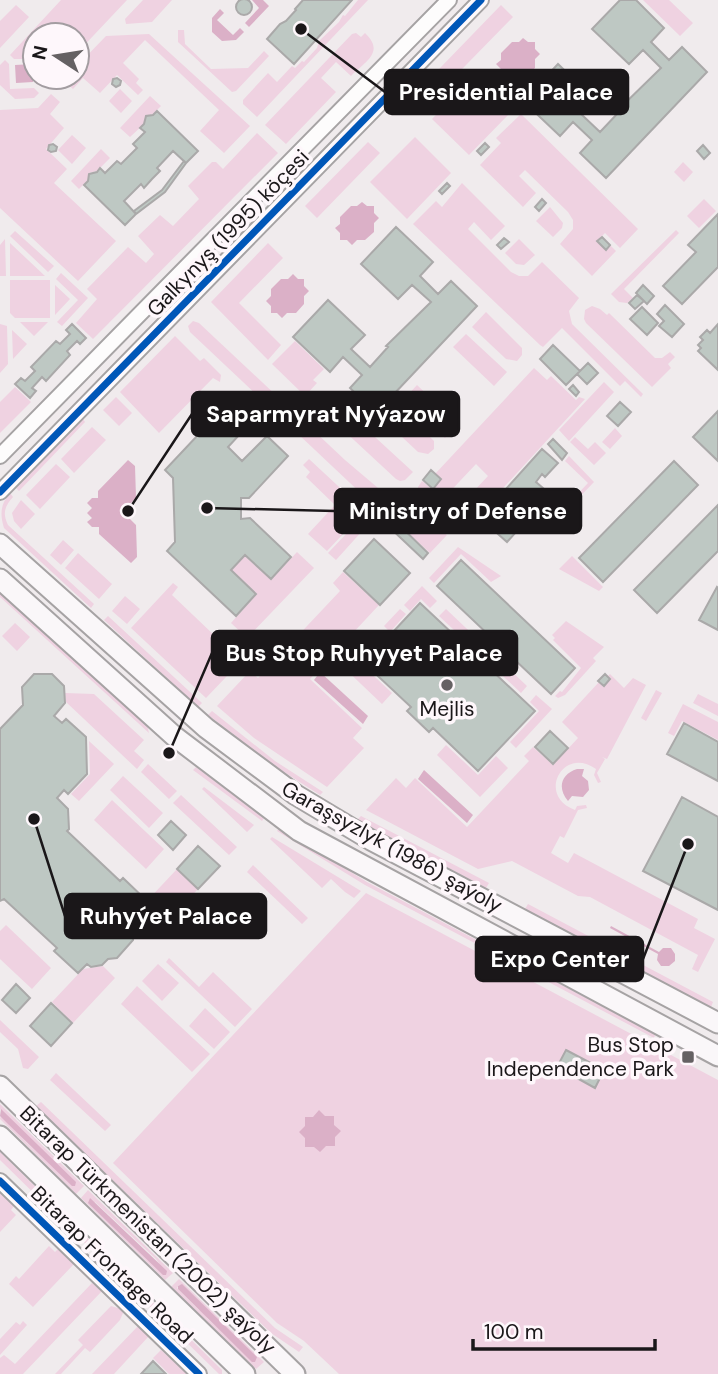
<svg xmlns="http://www.w3.org/2000/svg" width="718" height="1374" font-family="'DM Sans',sans-serif">
<style>
.green{fill:#efd2e1;fill-rule:evenodd}
.water{fill:#dbb0c7}
.building{fill:#bec8c3;stroke:#aaa9a9;stroke-width:2}
.lines{fill:none;stroke-linecap:round;stroke-linejoin:round}
.minor-casing{stroke:#a6a3a4;stroke-width:18}
.secondary-casing{stroke:#a6a3a4;stroke-width:23}
.minor{stroke:#fdfcfc;stroke-width:14}
.secondary{stroke:#faf7f9;stroke-width:19}
.cycleway-casing{stroke:#fef7fb;stroke-width:11}
.cycleway{stroke:#0057b8;stroke-width:7}
.poi-dot{fill:#656163;stroke:#fef7fb;stroke-width:2.5}
.labels{text-anchor:middle;stroke-width:7;stroke-linejoin:round;paint-order:stroke}
.street-label{font-size:21px;fill:#1a1719;stroke:#fef7fb}
.poi-label{font-size:21px;fill:#1a1719;stroke:#fef7fb}
.leader{fill:none;stroke:#1a1719;stroke-width:2.5}
.callout-dot{fill:#1a1719;stroke:#fef7fb;stroke-width:2.5}
.callout{fill:#1a1719;stroke:#1a1719;stroke-width:2.5}
.callout-label{font-size:23px;text-anchor:middle;font-weight:bold;fill:#fff}
</style>
<rect width="100%" height="100%" fill="#f0ebed"/>
<path class="green" d="M61,0H127L77,53V35H35V59H14L10,55Z
M143,0H172L152,22L126,24L125,19Z
M358,0H368L257,117L243,104V100L268,73L277,82L292,66L295,68L302,61L304,62L317,48L319,41L339,22L343,15L345,16Z
M643,0H669L693,23L680,36Z
M16,5L29,17L0,48V21Z
M501,5L513,17L423,109L411,98Z
M178,30H184L185,44L211,69L248,68L264,51L269,56L236,91L232,92L178,42Z
M356,33L361,37L365,33C385,52 366,61 351,76L336,62L321,78L336,92L286,144L265,125L352,34Z
M149,34L250,126L224,153L200,131L219,110L145,40L123,63L139,79L136,83L143,90L138,95L117,75L100,93L83,78L73,89L64,81L67,77H77V66L106,36Z
M5,60L9,64L10,89L34,88L39,93L34,98L15,99L0,85V65Z
M478,72L515,108L469,155L432,119Z
M120,89L132,101L121,113L109,101Z
M51,94L60,102L50,114L64,128L46,149L67,169L54,183L116,241L78,281L0,208V110L38,108Z
M150,96L161,106L153,114L145,116L144,124L130,137L120,128Z
M521,114L638,229L620,248L605,233L597,241L606,250L610,245L616,251L592,276L560,244L573,229V220L568,212L525,170L519,176L536,193L523,207L480,165L501,143L496,138Z
M257,133L278,153L93,339L76,323L97,299L87,289L128,247L146,263L154,254L138,236L160,215L173,226L199,199L188,186L212,162H216L223,169Z
M72,135L86,148L72,164L58,150Z
M415,137L451,173L407,219L370,182Z
M368,142L380,153L317,218L305,206Z
M101,149L110,158L97,171L89,173L87,181L79,189L71,181Z
M683,162L693,172L684,182L674,172Z
M462,183L505,226L491,240L474,222L468,229L511,272L519,276H528L542,262L579,298L569,311L572,324L643,394L641,397L625,381L620,386L562,328L543,347L540,345L413,224L436,201L442,207Z
M704,199L716,211L699,228L687,216Z
M550,207L563,223L562,228L553,237L536,221Z
M676,230L679,233L624,289L633,298L627,303L619,302L611,294Z
M15,231L54,266L48,272L10,236Z
M5,239L6,276H0V245Z
M519,239L535,255L524,265L516,264L505,253Z
M10,243L45,276H10Z
M268,243L283,258L239,303L281,345L268,360L211,302Z
M61,273L88,298L62,326L57,322L78,300L56,279Z
M10,280H50V318H15L10,313Z
M55,285L70,299L55,315Z
M592,306L600,309L607,315L609,313L655,358H662L670,352L675,357L668,364L671,368L652,387L586,323L584,319L585,310Z
M486,312L522,348V355L517,361L506,359L472,327Z
M193,321L199,323L345,460L391,499L390,506L386,512L370,497L367,499L190,332L188,326Z
M20,322H48L34,336Z
M0,324L7,326L8,364L0,373Z
M12,330L27,344L13,359Z
M466,334L507,372L494,386L453,347Z
M175,336L200,361L204,358L221,375L220,382L213,378L159,433L120,392Z
M295,341L324,369L313,380L317,383L305,396L272,364Z
M534,368L547,380L551,376L576,400L579,397L585,399L470,524L455,511L488,476L476,464L443,499L430,503L419,495L418,487L422,481L433,490L441,480L435,474Z
M604,382L614,392L569,441L559,430Z
M417,385L458,424L445,438L404,399Z
M15,387L31,402L0,433V402Z
M116,397L132,413L119,426L103,410Z
M338,403L413,472L405,480L400,481L396,479L327,415Z
M398,406L434,441V449L428,454L418,452L384,420Z
M83,419L85,422L19,491L16,488Z
M92,427L106,440L74,473L61,459Z
M615,428L622,436L610,449L602,442Z
M575,437L588,449L595,442L606,453L594,465L570,442Z
M569,456L594,482L550,528L548,525L588,483L565,461Z
M309,459L365,511L327,551L308,534L335,505L306,477L310,472L303,465Z
M56,464L70,477L40,509L26,495Z
M10,493L13,497C5,506 2,513 8,525L94,604L91,608L4,528C0,515 0,504 10,493Z
M21,500L35,514L21,529L14,521L12,513Z
M407,511L447,535L430,553L395,521Z
M366,513L369,516L368,525L364,529L336,560L328,553Z
M63,540L74,550L61,565L50,555Z
M458,547L501,576L491,582L461,554L434,583L429,578Z
M297,552L314,568L247,638L231,623L257,594L232,570L245,556L271,580Z
M78,553L112,584L99,599L65,568Z
M572,556L603,587L599,591L559,569Z
M343,572L379,605L310,679L362,728L353,738L364,748L327,787L254,738L217,706L250,671L258,678L340,591L333,583Z
M173,583L178,587L172,595L236,656L243,649L248,654L206,698L131,628Z
M422,586L437,601L430,608L421,599L410,611L404,605Z
M0,591L147,725L149,733L0,597Z
M125,596L140,609L127,624L112,611Z
M400,609L406,614L390,632L384,626Z
M446,609L527,686L521,693L439,616Z
M108,616L202,703L198,707L104,620Z
M566,621L604,647L593,658L596,661L565,695L558,698L555,696L560,691L562,692L581,668L553,640L555,638L552,635Z
M15,623L30,637L17,651L2,636Z
M366,636L376,646L360,663L392,693L382,704L340,664Z
M610,674L624,688L633,678L646,685L607,759L602,757L605,759L597,773L601,782L598,783L594,775L596,769C563,745 536,796 575,810L577,806L586,805L587,808L578,810L564,838L560,836L551,853L568,863L574,853L698,919L694,928L715,939L698,972L692,969L698,955L590,897L578,896L512,861L478,869L366,810L396,778L406,788L415,778L467,827L529,761L524,756L533,747L553,765L578,738L562,722L599,682L604,686L611,679L608,676Z
M656,690L662,693L646,721L641,718Z
M65,693L94,694L144,740L134,751L144,760L137,769L66,702Z
M698,694L718,704V716L693,703Z
M536,695L552,709L516,748L510,742L539,711L530,702Z
M683,704L718,722V740L682,721L674,736L668,733Z
M212,711L275,761L323,792L320,795L273,765L208,715Z
M89,741L114,764L79,801L71,794L90,774Z
M446,745L478,775L496,756L508,768L480,797L437,755Z
M148,764L177,791L169,799L141,772Z
M196,767L264,818L262,821L193,770Z
M123,776L163,813L149,828L110,790Z
M204,787L254,825L247,832L202,789Z
M181,795L237,847L229,855L173,803Z
M112,800L164,849L146,869L94,820Z
M361,816L489,883L486,888L357,820Z
M279,828L367,882L486,945L484,948L365,885L277,831Z
M272,837L361,891L354,898L345,892L331,879L322,888L270,839Z
M253,865L308,918L302,924L247,872Z
M177,869L198,889L155,935L143,924L146,902Z
M366,893L718,1080V1374H339L304,1341L277,1323L113,1163Z
M528,904L713,1002L711,1007L525,909Z
M6,925L51,968L32,989L0,959V931Z
M494,949L645,1029L655,1035L654,1038L492,952Z
M169,958L199,987L213,972L252,1009L235,1027L166,962Z
M158,964L179,983L162,1001L142,981Z
M103,966L115,978L73,1023L52,1002L83,969Z
M137,986L210,1054L192,1072L121,1004Z
M205,1008L230,1032L214,1049L189,1026Z
M0,1020L39,1057L28,1069L23,1068L18,1049L0,1032Z
M56,1073L111,1125L105,1131L50,1080Z
M41,1102L275,1328L303,1347L299,1352L271,1333L36,1106Z
M0,1104L84,1186L76,1194L0,1119L1,1115L27,1143L70,1182L72,1180L4,1113L0,1109Z
M0,1152L55,1206L51,1210L0,1160Z
M88,1190L173,1273L165,1280L81,1198ZM95,1202L156,1259L163,1269L161,1271L99,1213L92,1205Z
M0,1193L14,1206L11,1210L16,1215L0,1232Z
M58,1209L222,1370V1374H219L54,1213Z
M50,1217L206,1370L48,1219Z
M49,1246L55,1252L59,1248L74,1264L33,1307L9,1284L16,1276L19,1279Z
M179,1279L264,1362L256,1369L171,1287ZM179,1285H182L253,1355L250,1358L208,1319L202,1311L199,1310L177,1288Z
M92,1283L102,1291L23,1374H0V1358L4,1355L15,1364Z
M111,1306L121,1309L123,1313L120,1320L90,1352L85,1348L61,1374H55L83,1345L78,1340Z
M23,1321L27,1325L0,1355V1339L16,1322L20,1325Z
M138,1326L149,1336L114,1374H92Z
M161,1350L187,1374H169L153,1358Z"/>
<path class="water" d="M252,0H263L269,6L249,27L245,23L259,8Z
M220,9L224,13L217,20L233,35L240,28L244,32L236,40L222,41L212,32V18Z
M523,38L528,42H535V49L540,54L535,59V68L526,76H518L513,81L508,76H501V69L496,64L501,60V53L512,42H519Z
M33,64V82L16,83L15,65Z
M362,202L367,206H374V213L379,218L374,223V232L365,240H357L352,245L347,240H340V233L335,228L340,224V217L351,206H357Z
M293,274L298,279H304V286L309,291L304,296V304L296,313H287L282,318L277,313H271V306L266,301L271,296V289L281,279H288Z
M128,460L135,466L136,498L126,508V515L136,525L137,557L131,563L99,534V527H92L87,522L92,518L87,513L92,508L87,503L92,498H98V491Z
M320,672L368,716L363,724L314,680Z
M577,769H584L582,776L588,781L589,790L583,797L572,796L568,801C557,788 561,774 577,769Z
M424,770L473,815L467,823L418,779Z
M611,926L659,952L663,948H671L675,954V961L669,966H661L657,960L658,954L610,928Z
M1,1109L76,1182L75,1186H72L8,1124L0,1116Z
M319,1110L325,1116H334V1125L341,1131L335,1137V1146H326L320,1152L314,1147H305V1138L299,1132L305,1126V1117H313Z
M90,1198L167,1271L166,1275H163L88,1203Z
M182,1284L257,1357L255,1362H252L178,1289V1286Z"/>
<path class="building" d="M236 7a8 8 0 1 1 16 0a8 8 0 1 1-16 0Z
M303,0H352L294,64L267,39L280,24L286,21L296,10L295,9Z
M620,0H636L664,28L651,42L669,60L682,47L707,72L606,178L580,153L592,140L573,122L560,136L523,101L558,64L595,100L581,114L600,132L618,113L617,111L661,68L643,50L629,64L592,29Z
M117,78L121,81L120,85L116,87L112,84L113,79Z
M157,111L198,151L186,163L173,151L157,168L160,171L152,179L144,188L141,184L124,201L136,214L125,225L84,185L88,181L89,174L97,172L100,168L105,173L117,161L121,164L137,148L133,144L145,132L140,128L144,124L146,116L153,115Z
M485,143L489,147L481,155L477,151Z
M53,144L57,147L56,151L51,152L48,150L49,145Z
M703,145L710,153L704,159L697,151Z
M184,161L186,163L165,192L136,214L134,211L162,190Z
M447,183L450,186L442,194L439,191Z
M542,199L546,203L539,211L535,207Z
M718,214V267L682,304L663,286L696,252L688,245Z
M396,227L433,262L420,276L438,294L451,281L477,306L376,413L350,388L362,375L343,357L330,372L293,337L328,300L365,335L351,349L370,367L388,347L386,346L431,302L412,285L398,299L361,264Z
M602,237L610,245L606,250L597,241Z
M504,238L509,242L501,249L497,245Z
M643,285L654,296L647,304L636,293Z
M637,295L644,301L635,309L629,303Z
M665,305L684,324L672,337L659,326L664,321L657,314Z
M642,307L658,323L647,335L630,319Z
M72,324L86,338L80,344L77,341L67,351L70,355L46,381L42,377L32,388L36,391L30,398L15,384L21,378L25,381L35,371L31,367L56,341L60,344L70,334L66,330Z
M718,324V370L698,351L701,348L698,345L703,340L700,337L707,330L710,333Z
M553,345L580,371L566,385L540,359Z
M588,363L598,373L587,384L577,374Z
M573,385L579,392L576,396L569,389Z
M230,401L252,421L228,447L242,461L267,436L288,456L249,498H241V519L250,518L291,557L271,579L245,555L231,570L256,594L236,616L167,551L175,542L173,478L165,470Z
M620,402L631,412L618,426L607,416Z
M718,411V461L693,437Z
M553,439L567,453L562,460L548,444Z
M542,449L558,463L545,477L542,474L536,482L550,494L507,542L480,518Z
M674,461L698,485L603,582L579,558Z
M431,470L441,479L433,489L423,480Z
M718,505V551L657,613L634,590Z
M393,519L428,553L423,559L387,525Z
M374,539L410,573L380,605L344,571Z
M461,560L575,668L551,694L437,586Z
M717,587L718,588V630L699,620Z
M420,603L535,711L478,771L433,728L429,732L407,711L411,707L364,663Z
M34,674H52L64,686L65,703L54,716L62,723L66,719L86,737L87,774L68,794L64,790L57,798L68,809L69,829L67,831L120,881L123,878L146,900L137,910L141,913L140,925L134,932L133,940L117,958L108,959L102,965L91,967L87,964L78,973L54,951L57,948L4,899L0,901V729L23,705L22,687Z
M605,674L610,679L604,686L598,681Z
M684,723L718,742V781L667,754Z
M550,731L568,748L553,764L535,747Z
M682,797L718,817V910L643,871Z
M171,821L186,835L173,850L158,835Z
M198,846L220,866L198,889L177,869Z
M16,984L30,998L16,1013L2,1000Z
M51,1003L72,1023L51,1046L30,1026Z
M566,1050L604,1070L595,1088L557,1067Z
M153,1361L166,1374H141Z"/>
<g class="lines">
<defs>
<path id="minor" d="M0,456L449,0
M0,492L481,0
M0,1181L199,1374"/>
<path id="secondary" d="M0,544L206,728L296,795L371,840L718,1023
M0,579L174,736L299,831L718,1056
M0,1086L295,1374
M0,1136L245,1374"/>
</defs>
<use href="#minor" class="minor-casing"/>
<use href="#secondary" class="secondary-casing"/>
<use href="#minor" class="minor"/>
<use href="#secondary" class="secondary"/>
<defs>
<path id="cycleway" d="M0,492L481,0
M0,1181L199,1374"/>
</defs>
<use href="#cycleway" class="cycleway-casing"/>
<use href="#cycleway" class="cycleway"/>
</g>
<g class="poi-dot">
<circle cx="447" cy="685" r="7"/>
<rect x="681" y="1050" width="14" height="14" rx="3.5"/>
</g>
<g class="labels">
<g class="street-label">
<text transform="translate(228 233) rotate(-46)" y="7">Galkynyş (1995) köçesi</text>
<text transform="translate(392 847) rotate(29)" y="7">Garaşsyzlyk (1986) şaýoly</text>
<text transform="translate(148 1230) rotate(44)" y="7">Bitarap Türkmenistan (2002) şaýoly</text>
<text transform="translate(112 1265) rotate(44)" y="7">Bitarap Frontage Road</text>
</g>
<g class="poi-label">
<text x="447" y="716">Mejlis</text>
<text x="674" y="1052" text-anchor="end">Bus Stop<tspan x="674" dy="24">Independence Park</tspan></text>
</g>
</g>
<path class="leader" d="M301 29L385 92M128 511L192 414M207 508L335 511M169 753L212 653M34 819L65 916M688 844L643 959"/>
<g class="callout-dot">
<circle cx="301" cy="29" r="7"/>
<circle cx="128" cy="511" r="7"/>
<circle cx="207" cy="508" r="7"/>
<circle cx="169" cy="753" r="7"/>
<circle cx="34" cy="819" r="7"/>
<circle cx="688" cy="844" r="7"/>
</g>
<g class="callout">
<rect x="385" y="70" width="243" height="44" rx="7"/>
<rect x="192" y="392" width="267" height="44" rx="7"/>
<rect x="335" y="489" width="246" height="44" rx="7"/>
<rect x="212" y="631" width="305" height="44" rx="7"/>
<rect x="65" y="894" width="201" height="44" rx="7"/>
<rect x="476" y="937" width="167" height="44" rx="7"/>
</g>
<g class="callout-label">
<text x="506" y="100">Presidential Palace</text>
<text x="326" y="422">Saparmyrat Nyýazow</text>
<text x="458" y="519">Ministry of Defense</text>
<text x="364" y="661">Bus Stop Ruhyyet Palace</text>
<text x="166" y="924">Ruhyýet Palace</text>
<text x="560" y="967">Expo Center</text>
</g>
<g transform="translate(56 56) rotate(282)"><circle r="33" fill="#fef7fb" stroke="#a39da1" stroke-width="2"/>
<path d="M0-5L12 26L0 18L-12 26Z" fill="#656163"/>
<text y="-10" font-size="19" font-weight="bold" text-anchor="middle" fill="#1a1719">N</text>
</g>
<path d="M473 1339v10h182v-10" fill="none" stroke="#1a1719" stroke-width="3.5"/>
<text x="484" y="1339" font-size="21" fill="#1a1719" stroke="#fef7fb" stroke-width="5" paint-order="stroke">100 m</text>
</svg>
